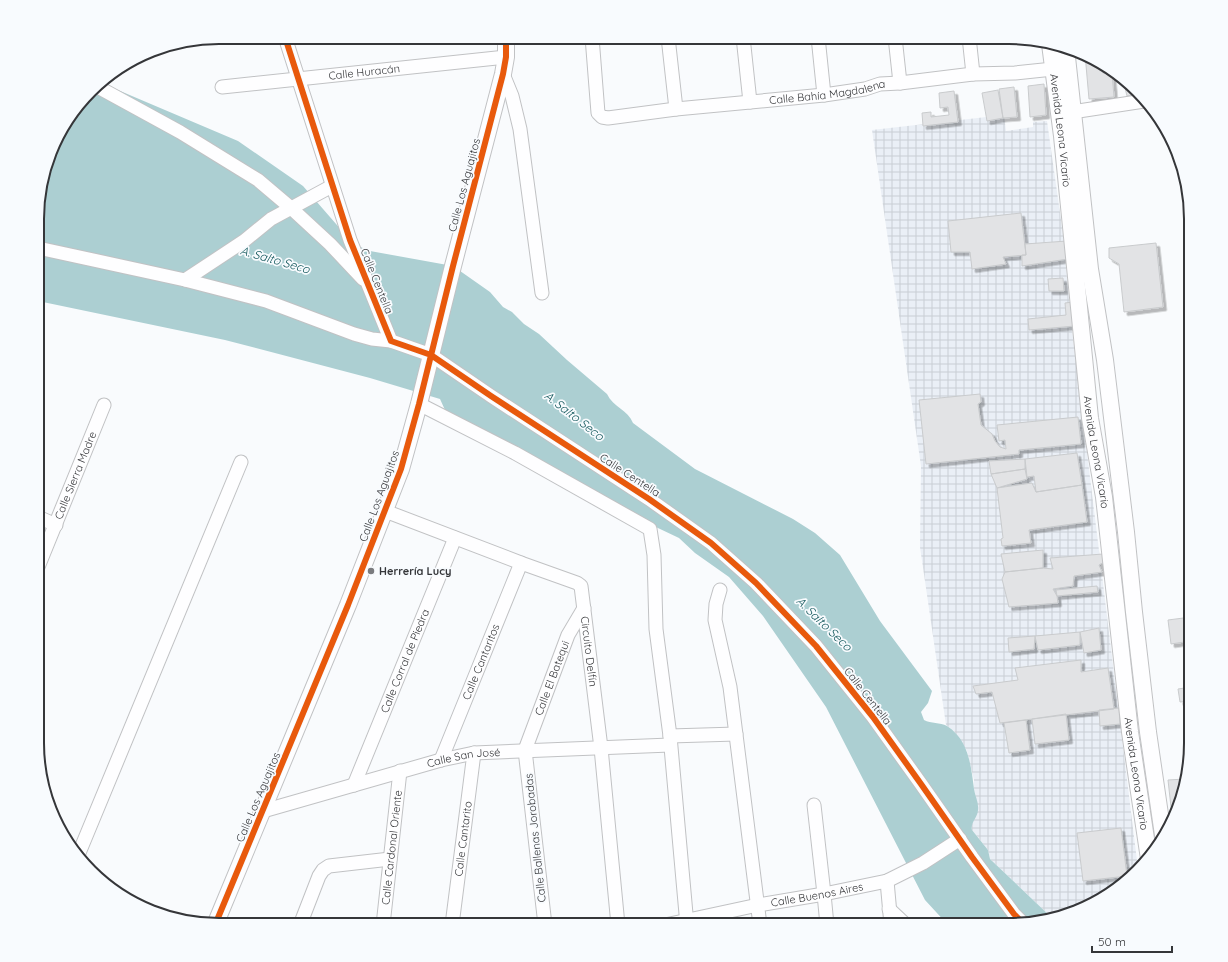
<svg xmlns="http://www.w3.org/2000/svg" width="1228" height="962" font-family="Quicksand,sans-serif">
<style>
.industrial{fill:url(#industrial-grid)}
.water{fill:#accfd2}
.building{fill:#e2e3e5;stroke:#c9cbcd;filter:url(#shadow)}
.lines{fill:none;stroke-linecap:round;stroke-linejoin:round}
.minor-casing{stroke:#c1c2c4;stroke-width:15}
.tertiary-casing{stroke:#c1c2c4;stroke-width:18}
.minor{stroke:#fefeff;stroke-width:13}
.tertiary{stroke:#fefeff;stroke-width:16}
.cycleway-casing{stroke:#f8fbfe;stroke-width:8}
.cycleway{stroke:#e8590c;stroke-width:6}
.poi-dot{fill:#7a7b7e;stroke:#f8fbfe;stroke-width:1.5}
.labels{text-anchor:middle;stroke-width:3.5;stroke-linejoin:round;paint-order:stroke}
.street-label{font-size:11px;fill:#353639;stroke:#f8fbfe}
.poi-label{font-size:11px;font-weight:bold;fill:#353639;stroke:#f8fbfe;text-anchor:start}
.water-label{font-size:12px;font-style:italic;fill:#15595d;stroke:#f8fbfe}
.rim{fill:none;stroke:#353639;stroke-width:2}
</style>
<defs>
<pattern id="industrial-grid" width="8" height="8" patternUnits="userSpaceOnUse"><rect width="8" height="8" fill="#eaeff6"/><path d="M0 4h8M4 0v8" fill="none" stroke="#c9ced4"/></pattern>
<filter id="shadow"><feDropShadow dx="3.5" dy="3.5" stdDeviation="0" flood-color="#0004"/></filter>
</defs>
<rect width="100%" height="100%" fill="#f9fbfd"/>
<path class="industrial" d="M1004,115L1006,131L1033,127V122L1047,121L1063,234L1071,322L1138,869L1079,911L1051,917L990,859L988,850L972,830L971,826L978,810L974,789V780L967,751L954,731L946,725L920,547L921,466L872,130Z"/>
<path class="water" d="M99,82L238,141L303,186L350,240L358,246L370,251L453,266L490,292L503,307L512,312L524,324L539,334L567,360L607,394C613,407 628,410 633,423L695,469L793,519L815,533L840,555L880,621L932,691L928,703L921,712L924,720C931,724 940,722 947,726C969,740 971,766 974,789C975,796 979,803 978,810C978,817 970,823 972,830L988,850L990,859L1051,917L1009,925H948L925,900L826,707L763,616L729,577L695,553L679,538L639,519L445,410L440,399L370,378L225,340L38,301L39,195L61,128Z"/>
<path class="building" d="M1085,54L1102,66L1103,73H1112L1114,97L1089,99Z
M1129,82L1139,95L1127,96L1125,88L1129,87Z
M1044,84L1046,115L1030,117L1028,86Z
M1014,87L1017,117L1003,118L999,89Z
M998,90L1003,118L987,121L982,93Z
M954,91L958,122L923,126L922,113L931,112V117L949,115L948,107L940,108L939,93Z
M1163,126L1168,133H1163Z
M1021,213L1026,255L1003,257L1006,264L972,269L970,252H951L948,221Z
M1067,241L1068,259L1022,266V255H1026L1025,244Z
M1156,243L1163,307L1124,312L1119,264L1109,258V248Z
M1063,278L1064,291H1049L1048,279Z
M1073,302L1075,326L1029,330L1028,319L1066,315L1065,303Z
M980,394L981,402L978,404L981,425L992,434L995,441L1000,447L1006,449L1005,440L999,441L997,425L1078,417L1081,444L1019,450V454L926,464L919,400Z
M1077,453L1082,485L1036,492L1034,476L1027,477L1025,459Z
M1025,459V469L991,474L989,461Z
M1025,469L1027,479L997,488L991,474Z
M1032,483L1036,492L1082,485L1087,522L1029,530L1031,543L1002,546L1001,539L1003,538L997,488Z
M1043,550V568L1005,572L1001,554Z
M1103,554L1104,562L1099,565L1102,572L1074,576L1073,586L1053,589L1057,596L1058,603L1009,607L1002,579L1005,572L1043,568L1053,569L1050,558Z
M1097,586L1098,592L1057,596L1056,590Z
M1191,617V641L1171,644L1168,620Z
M1099,628L1101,650L1084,653L1080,632Z
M1080,632V645L1038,650L1035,636Z
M1035,636L1034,649L1009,652L1008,638Z
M1081,660V672L1108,668L1114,709L1000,723L992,692L976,694L973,686L1018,680L1015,668Z
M1191,687V701L1180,702L1178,689Z
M1119,708L1120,724L1100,726L1099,710Z
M1066,714L1069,740L1035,744L1032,719Z
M1026,720L1030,750L1009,753L1004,723Z
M1185,779L1177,813L1175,816H1172L1168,780Z
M1121,828L1127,876L1083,881L1077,833Z"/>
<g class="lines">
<defs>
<g id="minor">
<path d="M285,37L350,240L391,341L431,355L491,396L649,499L711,543L756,583L816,646L873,717L921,784L972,857L1014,914L1022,922"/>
<path id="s1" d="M592,37L598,113L602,117L608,118L676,109L824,95L865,89L880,84L900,83L973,74L1015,73L1053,69"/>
<path d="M668,37L676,109"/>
<path d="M743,37L750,102"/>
<path d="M818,37L824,95"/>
<path d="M895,37L900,83"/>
<path d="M969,37L973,74"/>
<path d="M503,74L512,96L520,129L542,293"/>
<path d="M96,86L180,132L258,180L291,208L330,244L363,279"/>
<path id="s2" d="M222,87L506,57"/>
<path d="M1072,112L1144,101"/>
<path d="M38,248L185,280L266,301L354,334L372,339L391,341"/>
<path d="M185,280L244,241L271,219L332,186"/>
<path d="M419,404L515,453L650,529L654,555L656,629L670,736L687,925"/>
<path id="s3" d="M385,511L521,563L577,583L581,586L601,748L618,925"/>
<path d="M38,517L56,525"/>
<path id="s4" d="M38,567L104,405"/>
<path d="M720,590L716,604L715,620L730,687L760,925"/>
<path d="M670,736L736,734"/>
<path id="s5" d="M441,760L521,563"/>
<path id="s6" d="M354,785L455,538"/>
<path d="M814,805L824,894L827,925"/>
<path id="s7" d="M263,811L441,760L474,753L670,745"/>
<path d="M79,853L241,462"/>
<path d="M887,881L891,925"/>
<path d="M889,909L906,925"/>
<path d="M300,925L319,876L323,870L329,866L390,859"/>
<path id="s8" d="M383,925L400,771"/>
<path id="s9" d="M452,925L474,753"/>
<path id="s10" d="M545,925L525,750L568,635L584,608"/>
<path id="s11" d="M665,925L758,905L824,894L887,881L923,863L960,839"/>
</g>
<g id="tertiary">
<path id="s12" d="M1050,44L1062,136L1090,418L1104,497L1130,732L1149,859"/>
<path d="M1066,48L1090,269L1105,360L1126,532L1134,612L1148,732L1163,835"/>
<path d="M215,925L348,605L401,469L419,404L453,266L503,74L506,57V37"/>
</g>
</defs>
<use href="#minor" class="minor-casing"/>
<use href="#tertiary" class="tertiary-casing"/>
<use href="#minor" class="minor"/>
<use href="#tertiary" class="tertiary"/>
<defs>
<path id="cycleway" d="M285,37L350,240L391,341L431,355L491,396L649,499L711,543L756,583L816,646L873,717L921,784L972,857L1014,914L1022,922
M215,925L348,605L401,469L419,404L453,266L503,74L506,57V37"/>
</defs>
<use href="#cycleway" class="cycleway-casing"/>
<use href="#cycleway" class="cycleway"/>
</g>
<circle class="poi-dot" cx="371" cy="571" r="4"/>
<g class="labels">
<g class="street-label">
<text dy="4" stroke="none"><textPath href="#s2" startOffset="143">Calle Huracán</textPath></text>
<text dy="4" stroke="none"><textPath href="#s1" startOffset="309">Calle Bahía Magdalena</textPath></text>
<text dy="4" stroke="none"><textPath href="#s12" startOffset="87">Avenida Leona Vicario</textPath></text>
<text transform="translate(464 185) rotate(-75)" y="4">Calle Los Aguajitos</text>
<text transform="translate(377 281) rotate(68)" y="4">Calle Centella</text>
<text dy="4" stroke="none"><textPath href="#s12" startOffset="411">Avenida Leona Vicario</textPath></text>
<text dy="4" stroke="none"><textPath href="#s4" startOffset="99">Calle Sierra Madre</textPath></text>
<text transform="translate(630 475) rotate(33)" y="4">Calle Centella</text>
<text transform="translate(379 496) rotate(-70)" y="4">Calle Los Aguajitos</text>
<text dy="4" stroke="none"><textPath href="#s3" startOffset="276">Circuito Delfín</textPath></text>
<text dy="4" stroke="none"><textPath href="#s6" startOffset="134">Calle Corral de Piedra</textPath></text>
<text dy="4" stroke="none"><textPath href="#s5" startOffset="106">Calle Cantaritos</textPath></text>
<text dy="4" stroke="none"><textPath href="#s10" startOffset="253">Calle El Batequi</textPath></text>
<text transform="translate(868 696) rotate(52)" y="4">Calle Centella</text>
<text dy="4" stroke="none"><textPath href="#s7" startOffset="208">Calle San José</textPath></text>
<text dy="4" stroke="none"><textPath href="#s12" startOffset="735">Avenida Leona Vicario</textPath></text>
<text transform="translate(258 797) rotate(-67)" y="4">Calle Los Aguajitos</text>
<text transform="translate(535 838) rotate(-96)" y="4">Calle Ballenas Jorobadas</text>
<text dy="4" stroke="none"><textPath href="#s9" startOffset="87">Calle Cantarito</textPath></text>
<text dy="4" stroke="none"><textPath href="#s8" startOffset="78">Calle Cardonal Oriente</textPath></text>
<text dy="4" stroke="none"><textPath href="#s11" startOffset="155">Calle Buenos Aires</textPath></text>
</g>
<g class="poi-label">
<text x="379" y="575">Herrería Lucy</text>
</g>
<g class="water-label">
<text transform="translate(275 260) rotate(16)" y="4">A. Salto Seco</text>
<text transform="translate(574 416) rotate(38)" y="4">A. Salto Seco</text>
<text transform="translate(824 624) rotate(44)" y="4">A. Salto Seco</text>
</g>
</g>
<path d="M0 0H1228V962H0ZM219 44H1009A175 175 0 0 1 1184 219V743A175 175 0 0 1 1009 918H219A175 175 0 0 1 44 743V219A175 175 0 0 1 219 44Z" fill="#f8fbfe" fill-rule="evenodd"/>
<path class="rim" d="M219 44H1009A175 175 0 0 1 1184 219V743A175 175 0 0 1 1009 918H219A175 175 0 0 1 44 743V219A175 175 0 0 1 219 44Z"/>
<path d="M1092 946v6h80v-6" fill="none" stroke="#353639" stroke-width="2"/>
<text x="1098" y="946" font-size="12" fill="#353639" stroke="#f8fbfe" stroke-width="3" paint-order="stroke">50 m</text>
</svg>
